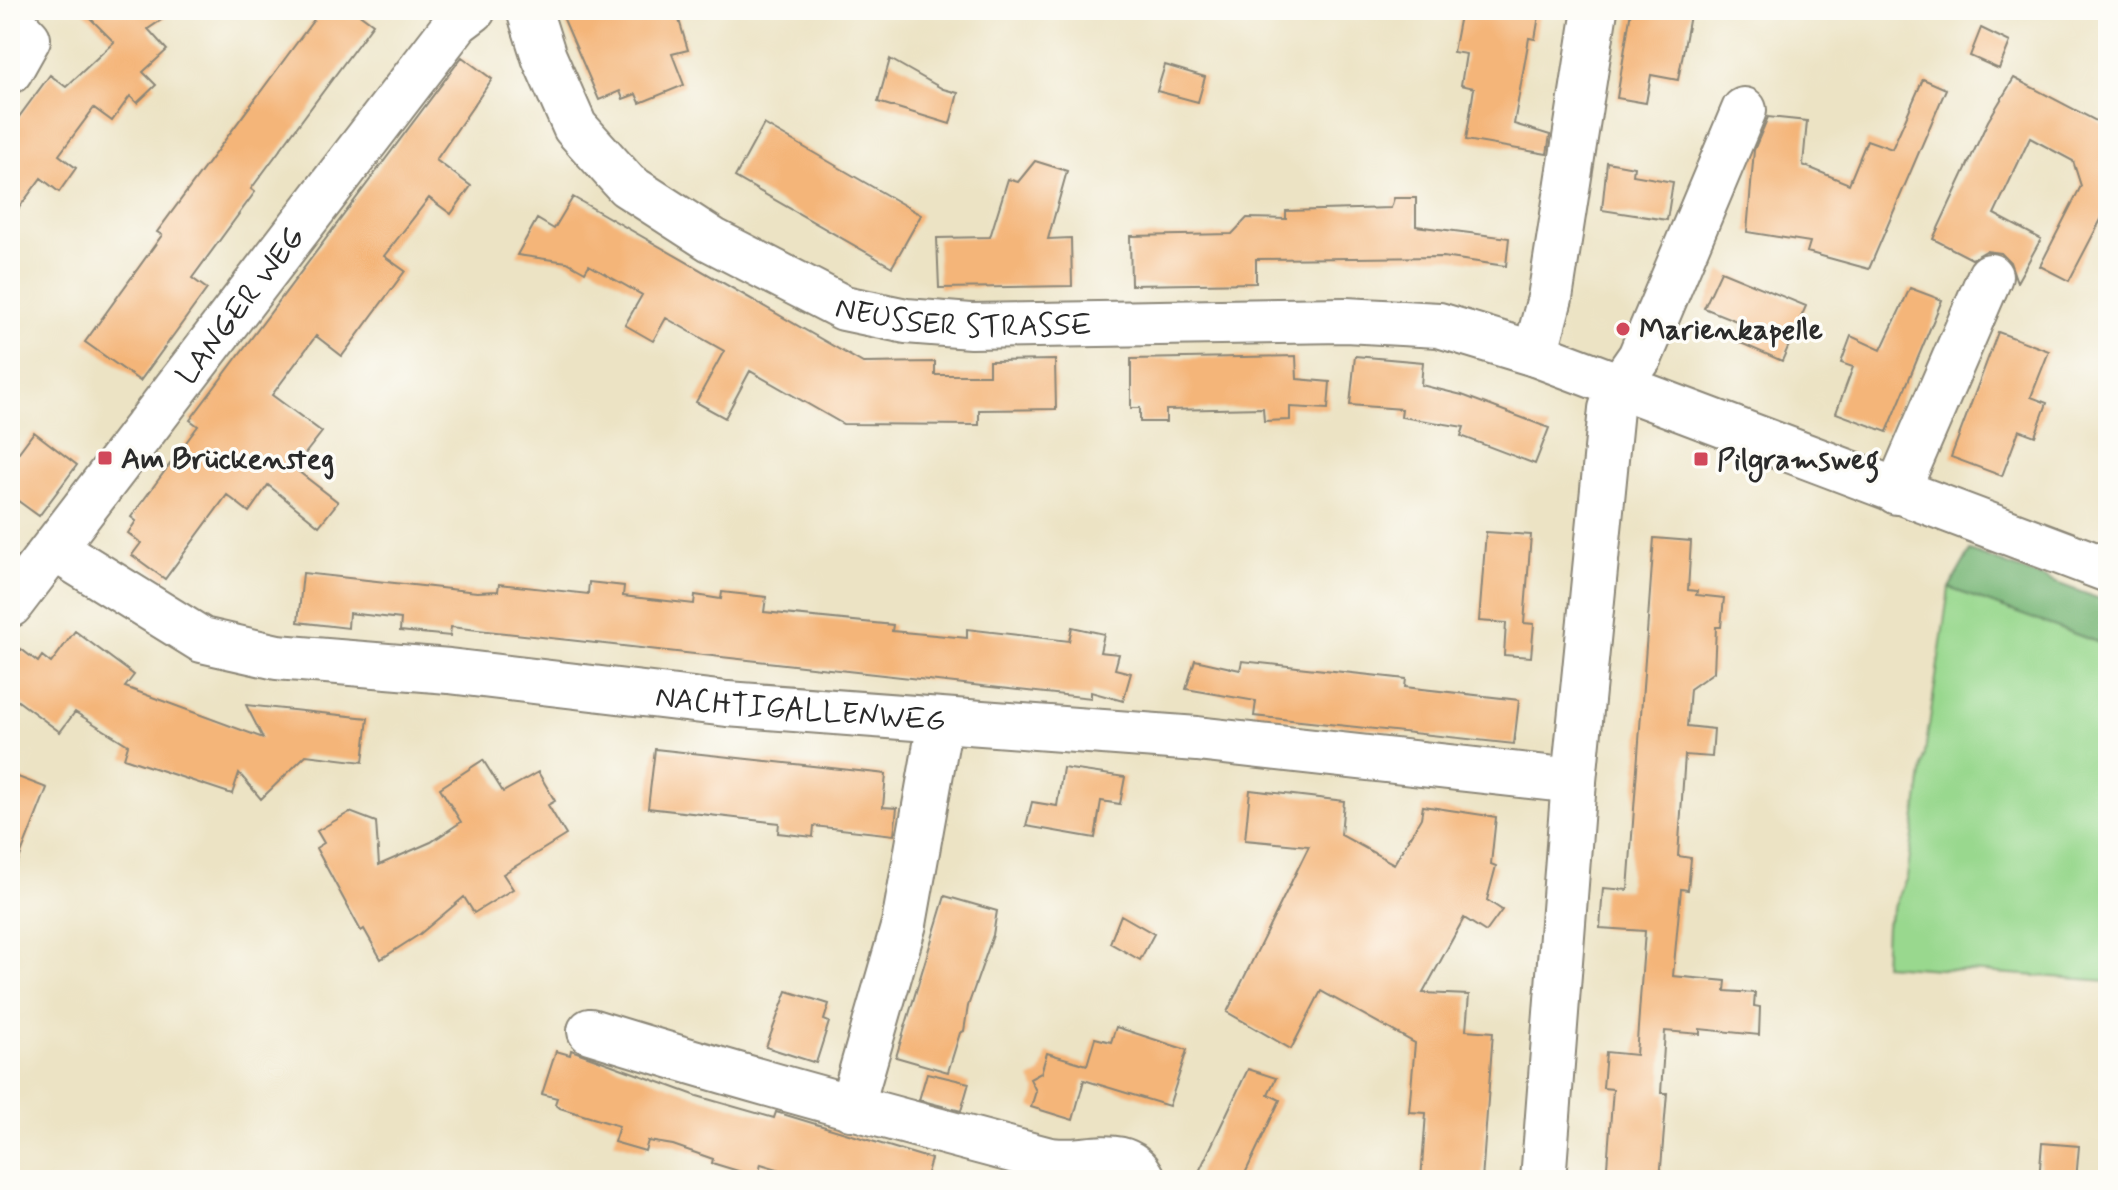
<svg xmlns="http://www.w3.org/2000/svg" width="2118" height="1190" font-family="Mynerve,sans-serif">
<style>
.green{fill:#99d88e;stroke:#62825c;stroke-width:2}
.forest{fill:#7ab879;stroke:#527252;stroke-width:2}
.building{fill:#f4b579}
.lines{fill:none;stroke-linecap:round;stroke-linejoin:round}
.minor-casing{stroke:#8c8778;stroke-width:48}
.minor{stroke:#fff;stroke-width:44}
.poi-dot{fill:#d1495b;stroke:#fdfcf7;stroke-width:3}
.labels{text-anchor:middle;stroke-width:7;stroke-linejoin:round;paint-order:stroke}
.street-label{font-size:30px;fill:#2b2b2b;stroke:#fdfcf7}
.poi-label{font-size:30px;font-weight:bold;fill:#2b2b2b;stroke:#fdfcf7;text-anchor:start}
</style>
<rect width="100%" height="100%" fill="#fdfcf7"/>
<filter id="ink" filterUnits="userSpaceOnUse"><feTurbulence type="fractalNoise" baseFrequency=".0125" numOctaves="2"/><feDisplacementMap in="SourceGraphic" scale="16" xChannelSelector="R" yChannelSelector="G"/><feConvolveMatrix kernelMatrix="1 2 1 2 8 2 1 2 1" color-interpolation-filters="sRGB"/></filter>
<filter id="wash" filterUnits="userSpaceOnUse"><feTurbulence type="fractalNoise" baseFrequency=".006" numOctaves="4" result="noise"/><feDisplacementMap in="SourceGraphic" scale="32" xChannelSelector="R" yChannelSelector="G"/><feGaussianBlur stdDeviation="1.8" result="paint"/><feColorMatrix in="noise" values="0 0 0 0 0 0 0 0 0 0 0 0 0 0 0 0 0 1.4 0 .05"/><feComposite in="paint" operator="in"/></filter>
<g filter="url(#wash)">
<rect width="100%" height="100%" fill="#ece3c4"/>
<path class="green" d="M1949,588L2108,646V981L1884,965L1886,926L1907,877Z"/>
<path class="forest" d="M1970,551L2108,602V646L1949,588Z"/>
<g id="blocks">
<path class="building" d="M82,10H176L148,29L167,50L143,72L156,85L137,103L130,96L112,121L94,108L59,155L76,168L59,192L41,178L10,220V129L50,75L66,87L114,42Z
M321,10H354L373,24L251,189L255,192L192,278L207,289L140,381L85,342L162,235L157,232Z
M579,10H676L688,50L672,54L684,85L640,103L636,94L623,99L620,91L599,100L563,17Z
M1461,10H1540L1535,39L1529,38L1514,124L1550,135L1547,154L1466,140L1474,88L1461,85L1466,54L1453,52Z
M1631,10H1691L1678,80L1651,75L1646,103L1617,98Z
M1981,28L2010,42L1999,69L1970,56Z
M462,57L492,79L436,160L471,186L451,214L429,198L384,256L405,271L342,356L316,336L272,395L322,432L294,468L338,502L319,526L268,485L249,512L227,495L165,579L132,555L141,543L128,533L136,521L131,517L198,426L190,420Z
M890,59L943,89L958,93L950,124L878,102Z
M1165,65L1205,77L1198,102L1157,91Z
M2014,78L2108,127V206L2069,281L2040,266L2081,186L2073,161L2030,138L1994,214L2041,239L2017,282L2010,262L2001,253L1986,251L1972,259L1933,239L1988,121Z
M1923,79L1946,89L1869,269L1807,252L1810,242L1747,232L1754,150L1768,117L1807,121L1803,165L1849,184L1867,140L1892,149Z
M764,124L921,215L892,267L735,177Z
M1035,161L1067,171L1048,239L1071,238L1072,286L939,288L937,238L990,237L1008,179L1018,182Z
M1607,162L1634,167L1633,175L1673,182L1667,220L1602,210Z
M573,197L863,363L935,362V375H989V361L1055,360L1056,409L979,410V425L843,424L750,371L725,418L696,402L724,351L666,318L653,341L625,325L642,295L589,265L585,272L567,262L517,255L537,219L554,229Z
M1394,198H1416V226L1509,238L1506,266L1443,257L1256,259V283L1131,285L1130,236L1232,234L1247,218L1286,219V211L1391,208Z
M1721,271L1806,306L1782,361L1736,341L1744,324L1704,308Z
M1910,288L1942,300L1887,432L1836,413L1853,367L1841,363L1851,336L1881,350Z
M1998,332L2049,351L2031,397L2047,403L2035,436L2019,430L2002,476L1951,457Z
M1296,356L1297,379L1330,382L1328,409L1290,407V420L1264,421L1263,408L1166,410V422H1140V408H1131V359Z
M1355,356L1423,362L1421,385L1462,395L1549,428L1535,464L1461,436L1464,427L1401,417L1402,409L1350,405Z
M34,432L77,465L39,516L10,495V464Z
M1486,532L1531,535L1524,623L1534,624L1531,657L1504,655L1506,623L1479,621Z
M1654,538L1691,541L1688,590L1697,591L1696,595L1724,598L1721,627H1716L1714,672L1690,689L1687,726L1714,729L1712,757L1685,755L1678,856L1691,858L1688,890L1681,889L1673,976L1726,981L1725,991L1755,993L1754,1006L1760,1007L1759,1035L1700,1029V1034L1665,1031L1661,1093H1667L1660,1180H1606L1613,1089L1603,1088L1606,1052L1636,1055L1645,931L1600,928L1603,888L1628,890Z
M303,573L477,592L498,591L499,584L588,594L589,582L624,586L623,596L694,604L695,595L721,599L722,592L766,597L764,612L893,625L892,631L967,638V629L1069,641L1072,627L1104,634L1100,652L1119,654L1115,669L1131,673L1123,701L1091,692V698L451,627L450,636L400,631L401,619L349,613L348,628L298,622Z
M75,631L134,675L125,687L263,738L246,705L368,718L363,762L306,755L261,799L239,773L232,794L124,758L128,745L75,712L60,732L10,695V664L21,649L38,662L42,656L51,663Z
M1195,660L1240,670L1242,661L1406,679L1405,687L1519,700L1514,744L1254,716L1256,701L1186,689Z
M655,749L886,774L883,807L897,808L894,835L814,826L813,837L778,833L779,823L648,808Z
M483,760L503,792L538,772L555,801L548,805L566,835L503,874L513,889L474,913L464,897L420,934L381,959L364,929L361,931L316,848L324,843L317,831L350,812L376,822L379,865L431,842L461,822L440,788Z
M1063,768L1125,777L1120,804L1101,801L1095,838L1026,826L1032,802L1057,806Z
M10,774L47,788L12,877H10Z
M1250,790L1344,801L1341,835L1394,864L1421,818L1423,806L1496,817L1491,864L1496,866L1487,900L1502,910L1486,932L1464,918L1423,993L1469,995L1466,1030L1493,1032L1482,1180H1421L1426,1113L1409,1112L1415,1043L1321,991L1291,1049L1227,1012L1309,846L1245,840Z
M945,896L997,911L993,935L968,1006L964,1031L960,1033L948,1072L896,1057Z
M1121,915L1154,934L1140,960L1110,943Z
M787,991L829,1004L824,1020L829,1022L816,1063L766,1047Z
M1116,1027L1187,1050L1169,1106L1084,1080L1073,1120L1031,1107L1036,1091L1030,1079L1041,1073L1047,1053L1087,1065L1095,1038L1111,1042Z
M571,1050L697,1096L774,1118L776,1112L931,1159L925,1180H814L761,1164L758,1177L712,1163L713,1159L673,1145L648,1141L645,1151L614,1142L619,1126L560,1108L555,1104L557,1098L542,1094L556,1051L570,1055Z
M1248,1069L1276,1078L1268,1094L1280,1100L1242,1180H1195Z
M927,1073L969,1083L961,1111L919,1100Z
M2042,1143L2079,1146L2076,1180H2039Z"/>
</g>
</g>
<g filter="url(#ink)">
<use href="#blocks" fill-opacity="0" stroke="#8c8778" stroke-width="2"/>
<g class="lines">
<defs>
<g id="minor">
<path id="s1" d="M529,10L544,57L575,127L627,185L712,240L844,308L906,321L971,326L1345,320L1439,325L1535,354L2108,570"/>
<path d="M10,20L28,39L10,71"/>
<path d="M1535,354L1550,298L1595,10"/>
<path d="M1897,492L1990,276"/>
<path id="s2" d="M55,549L202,640L277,657L449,671L727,704L1197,739L1574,781"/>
<path id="s3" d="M10,605L457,22L473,10"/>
<path d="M590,1031C741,1078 893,1119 1046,1159C1082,1168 1125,1141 1144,1180"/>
<path d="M851,1108L904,924L940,722"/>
<path d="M1543,1180L1574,781L1611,409L1619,387L1640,357L1744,110"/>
</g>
</defs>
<use href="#minor" class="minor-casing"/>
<use href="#minor" class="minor"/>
</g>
</g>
<g class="poi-dot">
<circle cx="1623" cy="329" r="8"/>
<rect x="97" y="450" width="16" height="16" rx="4"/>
<rect x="1693" y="451" width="16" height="16" rx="4"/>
</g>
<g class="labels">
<g class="street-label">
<text dy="10" stroke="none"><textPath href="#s3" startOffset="378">LANGER WEG</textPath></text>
<text dy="10" stroke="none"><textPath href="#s1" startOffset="574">NEUSSER STRASSE</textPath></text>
<text dy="10" stroke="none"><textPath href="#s2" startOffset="776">NACHTIGALLENWEG</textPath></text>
</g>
<g class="poi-label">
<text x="1639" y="339">Marienkapelle</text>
<text x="121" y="468">Am Brückensteg</text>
<text x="1717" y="469">Pilgramsweg</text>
</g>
</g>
<rect width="2118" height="1190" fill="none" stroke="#fdfcf7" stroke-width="40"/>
</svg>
